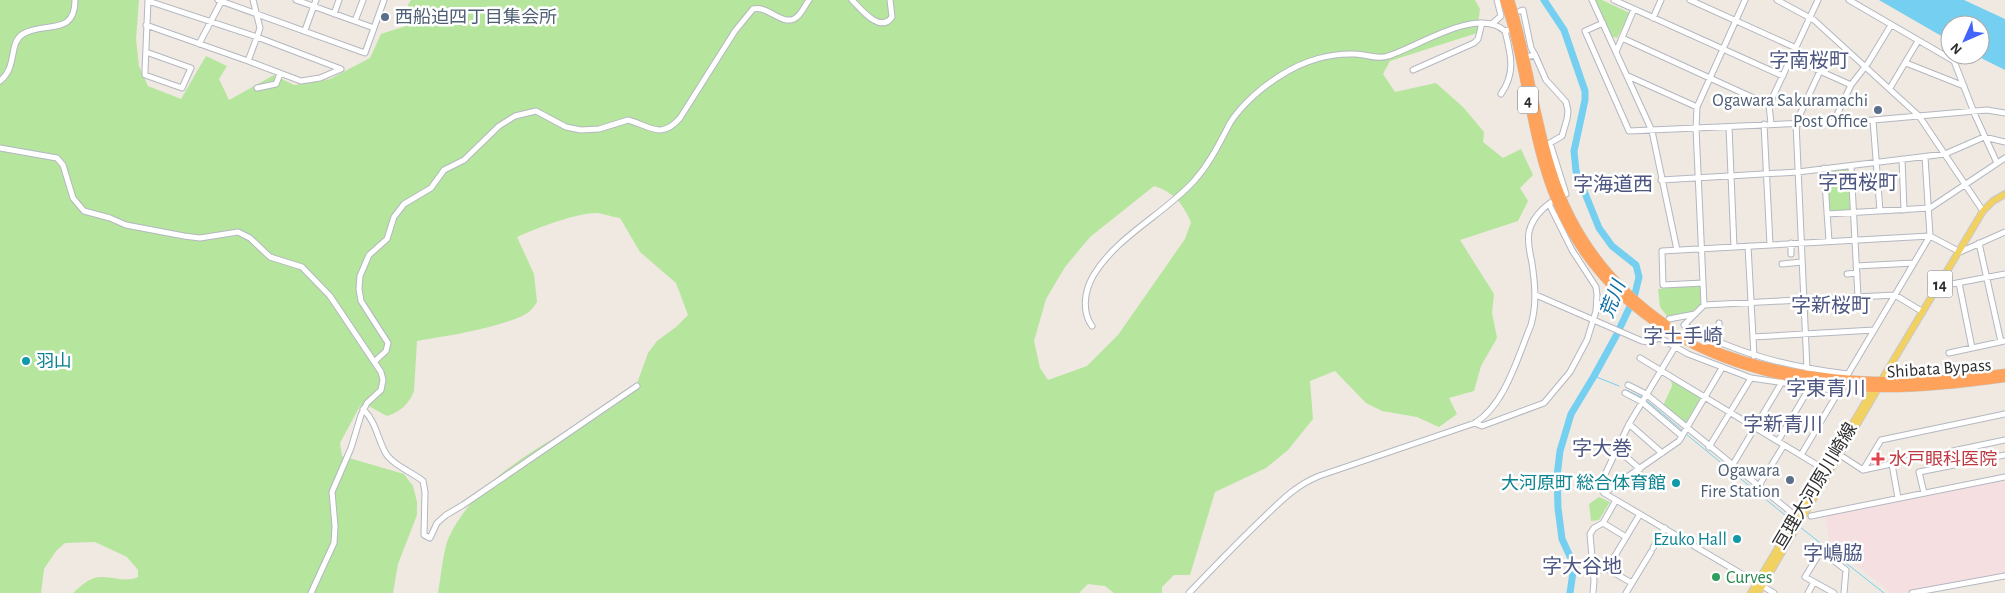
<svg xmlns="http://www.w3.org/2000/svg" width="2005" height="593" font-family="'Alegreya Sans','Noto Sans JP',sans-serif">
<style>
.medical{fill:#f5dfe0}
.green{fill:#b6e59e;fill-rule:evenodd}
.water{fill:#75cff0}
.lines{fill:none;stroke-linecap:round;stroke-linejoin:round}
.stream{stroke:#75cff0;stroke-width:1}
.river{stroke:#75cff0;stroke-width:7}
.minor-tunnel{stroke:#c8c4bd;stroke-width:5;stroke-dasharray:5 2.5;stroke-linecap:butt}
.minor-casing{stroke:#b4b7c1;stroke-width:7}
.major-casing{stroke:#c9c9c9;stroke-width:8}
.highway-casing{stroke:#c9c9c9;stroke-width:9}
.minor{stroke:#fff;stroke-width:5}
.major{stroke:#f2d163;stroke-width:6}
.highway{stroke:#ffa35c;stroke-width:8}
.service-dot{fill:#5c6f8a;stroke:#fff;stroke-width:2}
.culture-dot{fill:#0f9aa8;stroke:#fff;stroke-width:2}
.health-dot{fill:#e0444e;stroke:#fff;stroke-width:2}
.leisure-dot{fill:#2e9e5b;stroke:#fff;stroke-width:2}
.labels{text-anchor:middle;stroke-width:5;stroke-linejoin:round;paint-order:stroke}
.shield{fill:#fff;stroke:#6d6d6d;stroke-width:1}
.shield-label{font-size:16px;font-weight:bold;fill:#2e2e2e}
.service-label{font-size:18px;fill:#4e5e75;stroke:#fff;text-anchor:end}
.culture-label{font-size:18px;fill:#0d838f;stroke:#fff;text-anchor:end}
.street-label{font-size:18px;fill:#2e2e2e;stroke:#fff}
.health-label{font-size:18px;fill:#be3a42;stroke:#fff;text-anchor:start}
.leisure-label{font-size:18px;fill:#27864d;stroke:#fff;text-anchor:start}
.water-label{font-size:19px;font-style:italic;fill:#0d6fa3;stroke:#fff}
.quarter-label{font-size:20px;fill:#4d5680;stroke:#fff}
</style>
<rect width="100%" height="100%" fill="#efe9e1"/>
<path class="medical" d="M2005,480V574L1901,593H1892L1830,545L1825,516Z"/>
<path class="green" d="M0,0H139L136,39L139,66L148,86L181,99L206,56L227,66L219,79L229,100L274,75L294,85L330,79L370,58L381,34L406,26L407,7L411,0H1475L1480,9L1477,33L1390,61L1383,74L1395,92L1436,83L1464,108L1484,132L1483,142L1503,158L1521,149L1533,175L1520,188L1528,201L1518,221L1460,240L1494,294L1492,313L1497,338L1481,366L1474,391L1449,398L1457,414L1439,427L1417,417L1382,411L1366,403L1335,371L1310,381L1313,419L1288,450L1266,468L1215,492L1190,575H1174L1162,587V593H1114L1105,586L1088,584L1079,593H438C441,578 443,550 449,537C481,470 563,434 623,399L635,389L648,353L657,341L676,327L688,315L676,283L640,252L620,218C613,217 604,214 597,213C579,212 534,229 517,237L534,274L537,302C535,305 532,309 530,311C512,326 442,337 417,341L414,391C409,404 400,412 387,416L365,404L360,406L340,443L342,456L404,474L413,486L417,502V515L398,564L393,593H73C80,587 89,577 100,577C114,576 125,583 138,577V570L127,557L95,542L65,543L56,551L44,569L41,593H0ZM1154,186C1174,192 1183,204 1191,222L1185,239L1118,335L1087,366L1048,380L1040,368L1034,341L1046,299L1065,267L1090,237Z
M1593,0H1602L1630,13L1617,38L1609,36Z
M1849,168L1851,211L1828,212L1826,171Z
M1699,285L1701,286V305L1690,313L1667,316L1660,307L1658,289Z
M1671,379L1701,397L1685,424L1663,406L1672,386Z
M1599,497L1610,502L1599,520L1591,521L1589,504Z"/>
<path class="water" d="M1879,0H1964L2005,19V70L1975,55H1980V25H1950V41Z"/>
<g class="lines">
<path class="stream" d="M1594,376L1619,386
M1626,390L1643,398
M1646,400L1683,431
M1686,434L1791,520
M1800,527L1884,593"/>
<path class="river" d="M1544,0L1564,30L1585,91V100L1574,151L1576,171L1599,228L1612,246L1636,265L1639,277L1634,298L1616,336L1594,376L1571,414L1560,451L1557,476L1558,508L1562,539L1574,565L1570,593"/>
<path class="minor-tunnel" d="M1659,335L1665,326"/>
<defs>
<path id="minor" d="M218,0L365,53L384,0
M296,0L374,28
M852,0C861,9 880,34 892,17L890,0
M1592,0L1652,131L1677,250
M1614,0L1783,76
M1690,0L1796,48
M1777,0L1814,20L1919,116L1983,211
M1849,0L1954,61L1975,115L1997,163
M148,1L257,37L260,28L253,0
M1520,11L1523,10L1531,48L1535,55
M334,14L339,0
M1653,18L1661,0
M355,21L363,0
M1493,23L1501,16L1497,0
M1603,23L1585,31L1629,131L1873,120L1987,110L2005,113
M146,25L248,61L301,81L320,78L341,69L257,37L248,61
M305,30L316,0
M1622,38L1769,105
M199,44L222,0
M146,52L191,68L182,88L145,75V71L148,0
M1616,52L1634,9
M1791,58L1851,85
M1906,63L1964,86
M1413,70L1474,43L1478,39L1482,23
M1628,76L1697,107
M0,81C18,67 8,43 23,34C44,21 75,37 75,0
M257,88L276,84L280,74
M1890,88L1918,41
M1501,94C1516,73 1511,55 1505,31
M1873,120L1880,211
M1834,121L1851,85L1868,63L1891,25
M1764,124L1770,245
M1771,124L1769,105L1818,0
M1729,127L1734,247
M0,148L57,158L63,165L73,198L84,211L110,218L126,225L184,236L200,238L238,232L250,238L270,257L302,267L330,296L381,372L383,380L381,390L367,403L361,415L351,448L332,492L335,526L334,543L311,593
M1902,159L1904,210
M1851,166L1858,297
M1824,168L1829,241
M1661,180L1798,172L1945,154L1984,137L2005,142
M1827,214L1930,208L2005,158
M1791,243V254
M1979,243L2001,342
M1748,246L1754,356
M1782,264L1802,262
M1856,266L1914,263
M1847,274L1857,273
M1703,283L1663,285L1662,251L1930,236L1960,252L2005,232
M1959,283L1972,348
M1939,285L1941,286L2005,274
M1536,295L1642,341L1649,342L1660,338L1688,354L1751,378L1839,391L1801,455
M1704,305L1696,128L1697,107L1745,0
M1923,312L1895,295L1704,305L1684,325C1736,354 1790,367 1848,374L1930,236L1925,157
M1669,319L1695,314
M1719,323L1720,343
M1092,326C1082,312 1084,292 1093,276C1117,236 1163,215 1194,181C1210,163 1219,144 1230,123C1242,104 1263,86 1283,74C1304,61 1330,53 1355,54C1366,54 1378,60 1388,56C1418,47 1476,6 1505,31L1512,29
M1753,337L1874,330
M1675,347L1629,424L1599,487L1604,493L1774,593
M1949,353L2005,341
M1640,358L1827,471
M374,362L386,351L388,343L361,301L359,289L360,276L369,255L387,239L394,217L404,204L431,188L444,170L464,160L499,126L515,116L536,111L566,127L581,130L599,129L628,120C650,126 661,140 680,118L735,31L753,9C767,5 781,25 794,19C801,16 805,5 809,0
M1807,369L1796,123L1820,71
M1628,385L1646,394L1797,517
M1625,393L1642,402L1682,436
M363,409C376,422 377,437 385,452C392,465 412,472 423,481L425,492L424,535L430,538L437,523L446,515L463,505L637,386
M1475,423L1482,426L1544,403L1570,372L1587,340L1596,311L1597,295L1596,287L1572,250L1549,204
M1629,424L1662,453
M1778,441L1810,387
M1709,447L1751,378
M1617,449L1640,469
M1840,455L1863,470L2005,440
M1892,464L1898,498
M1732,466L1782,382
M1863,470L1881,440L2005,414
M1758,487L1784,445
M1604,493L1679,441L1722,368
M1924,493L1919,472L2005,455
M1811,516L2005,477
M1603,523L1626,537
M1653,548L1665,528
M1607,569L1640,514
M1593,571L1607,569L1632,583
M1189,593C1212,569 1235,545 1259,522C1278,504 1294,486 1319,476L1475,423C1505,405 1518,356 1531,325C1537,304 1535,284 1532,263C1530,253 1527,242 1529,232C1533,214 1550,201 1566,194L1550,143L1562,136L1567,119L1568,111L1566,102L1546,80L1535,55L1525,57
M1593,593L1594,581L1590,534L1594,528L1603,523L1616,500
M1626,593L1651,552
M1808,593L1814,582
M1834,593L1805,577L1821,551L1846,570L1844,593
M1912,593L2005,576"/>
<path id="major" d="M1751,593L1874,388L1881,381L1983,211L1993,201L2005,194
M1758,593L1880,385"/>
<path id="highway" d="M1504,0C1527,65 1529,137 1556,201C1605,317 1716,372 1836,384C1849,385 1863,388 1877,388C1920,389 1962,384 2005,378
M1510,0C1528,56 1534,115 1552,171C1572,234 1611,286 1666,324
M1706,347C1800,386 1905,387 2005,373"/>
</defs>
<use href="#minor" class="minor-casing"/>
<use href="#major" class="major-casing"/>
<use href="#highway" class="highway-casing"/>
<use href="#minor" class="minor"/>
<use href="#major" class="major"/>
<use href="#highway" class="highway"/>
</g>
<g class="service-dot">
<circle cx="385" cy="17" r="5"/>
<circle cx="1878" cy="110" r="5"/>
<circle cx="1790" cy="480" r="5"/>
</g>
<g class="culture-dot">
<circle cx="26" cy="361" r="5"/>
<circle cx="1676" cy="483" r="5"/>
<circle cx="1737" cy="539" r="5"/>
</g>
<path class="health-dot" d="M1875.5 451.5h5v5h5v5h-5v5h-5v-5h-5v-5h5z"/>
<circle class="leisure-dot" cx="1716" cy="577" r="5"/>
<g class="labels">
<g class="shield">
<rect x="1518" y="86.5" width="20" height="27" rx="4"/>
<rect x="1927.5" y="270.5" width="25" height="27" rx="4"/>
</g>
<g class="shield-label">
<text x="1528" y="106">4</text>
<text x="1940" y="290">14</text>
</g>
<g class="service-label">
<text x="395" y="23" text-anchor="start">西船迫四丁目集会所</text>
<text x="1868" y="106">Ogawara Sakuramachi<tspan x="1868" dy="21">Post Office</tspan></text>
<text x="1780" y="476">Ogawara<tspan x="1780" dy="21">Fire Station</tspan></text>
</g>
<g class="culture-label">
<text x="36" y="367" text-anchor="start">羽山</text>
<text x="1666" y="489">大河原町 総合体育館</text>
<text x="1727" y="545">Ezuko Hall</text>
</g>
<g class="street-label">
<text transform="translate(1939 368) rotate(-4)" y="6">Shibata Bypass</text>
<text transform="translate(1815 486) rotate(-59)" y="6">亘理大河原川崎線</text>
</g>
<g class="health-label">
<text x="1889" y="465">水戸眼科医院</text>
</g>
<g class="leisure-label">
<text x="1726" y="583">Curves</text>
</g>
<g class="water-label">
<text transform="translate(1612 299) rotate(-69)" y="7">荒川</text>
</g>
<g class="quarter-label">
<text x="1809" y="67">字南桜町</text>
<text x="1858" y="189">字西桜町</text>
<text x="1613" y="191">字海道西</text>
<text x="1831" y="312">字新桜町</text>
<text x="1683" y="343">字土手崎</text>
<text x="1826" y="395">字東青川</text>
<text x="1783" y="431">字新青川</text>
<text x="1602" y="455">字大巻</text>
<text x="1833" y="560">字嶋脇</text>
<text x="1582" y="573">字大谷地</text>
</g>
</g>
<g transform="translate(1965 40) rotate(225)"><circle r="24" fill="#ffffff" stroke="#ababab"/>
<path d="M0-4L9 19L0 12L-9 19Z" fill="#4264fb"/>
<text y="-8" font-size="14" font-weight="bold" text-anchor="middle" fill="#2e2e2e">N</text>
</g>
</svg>
